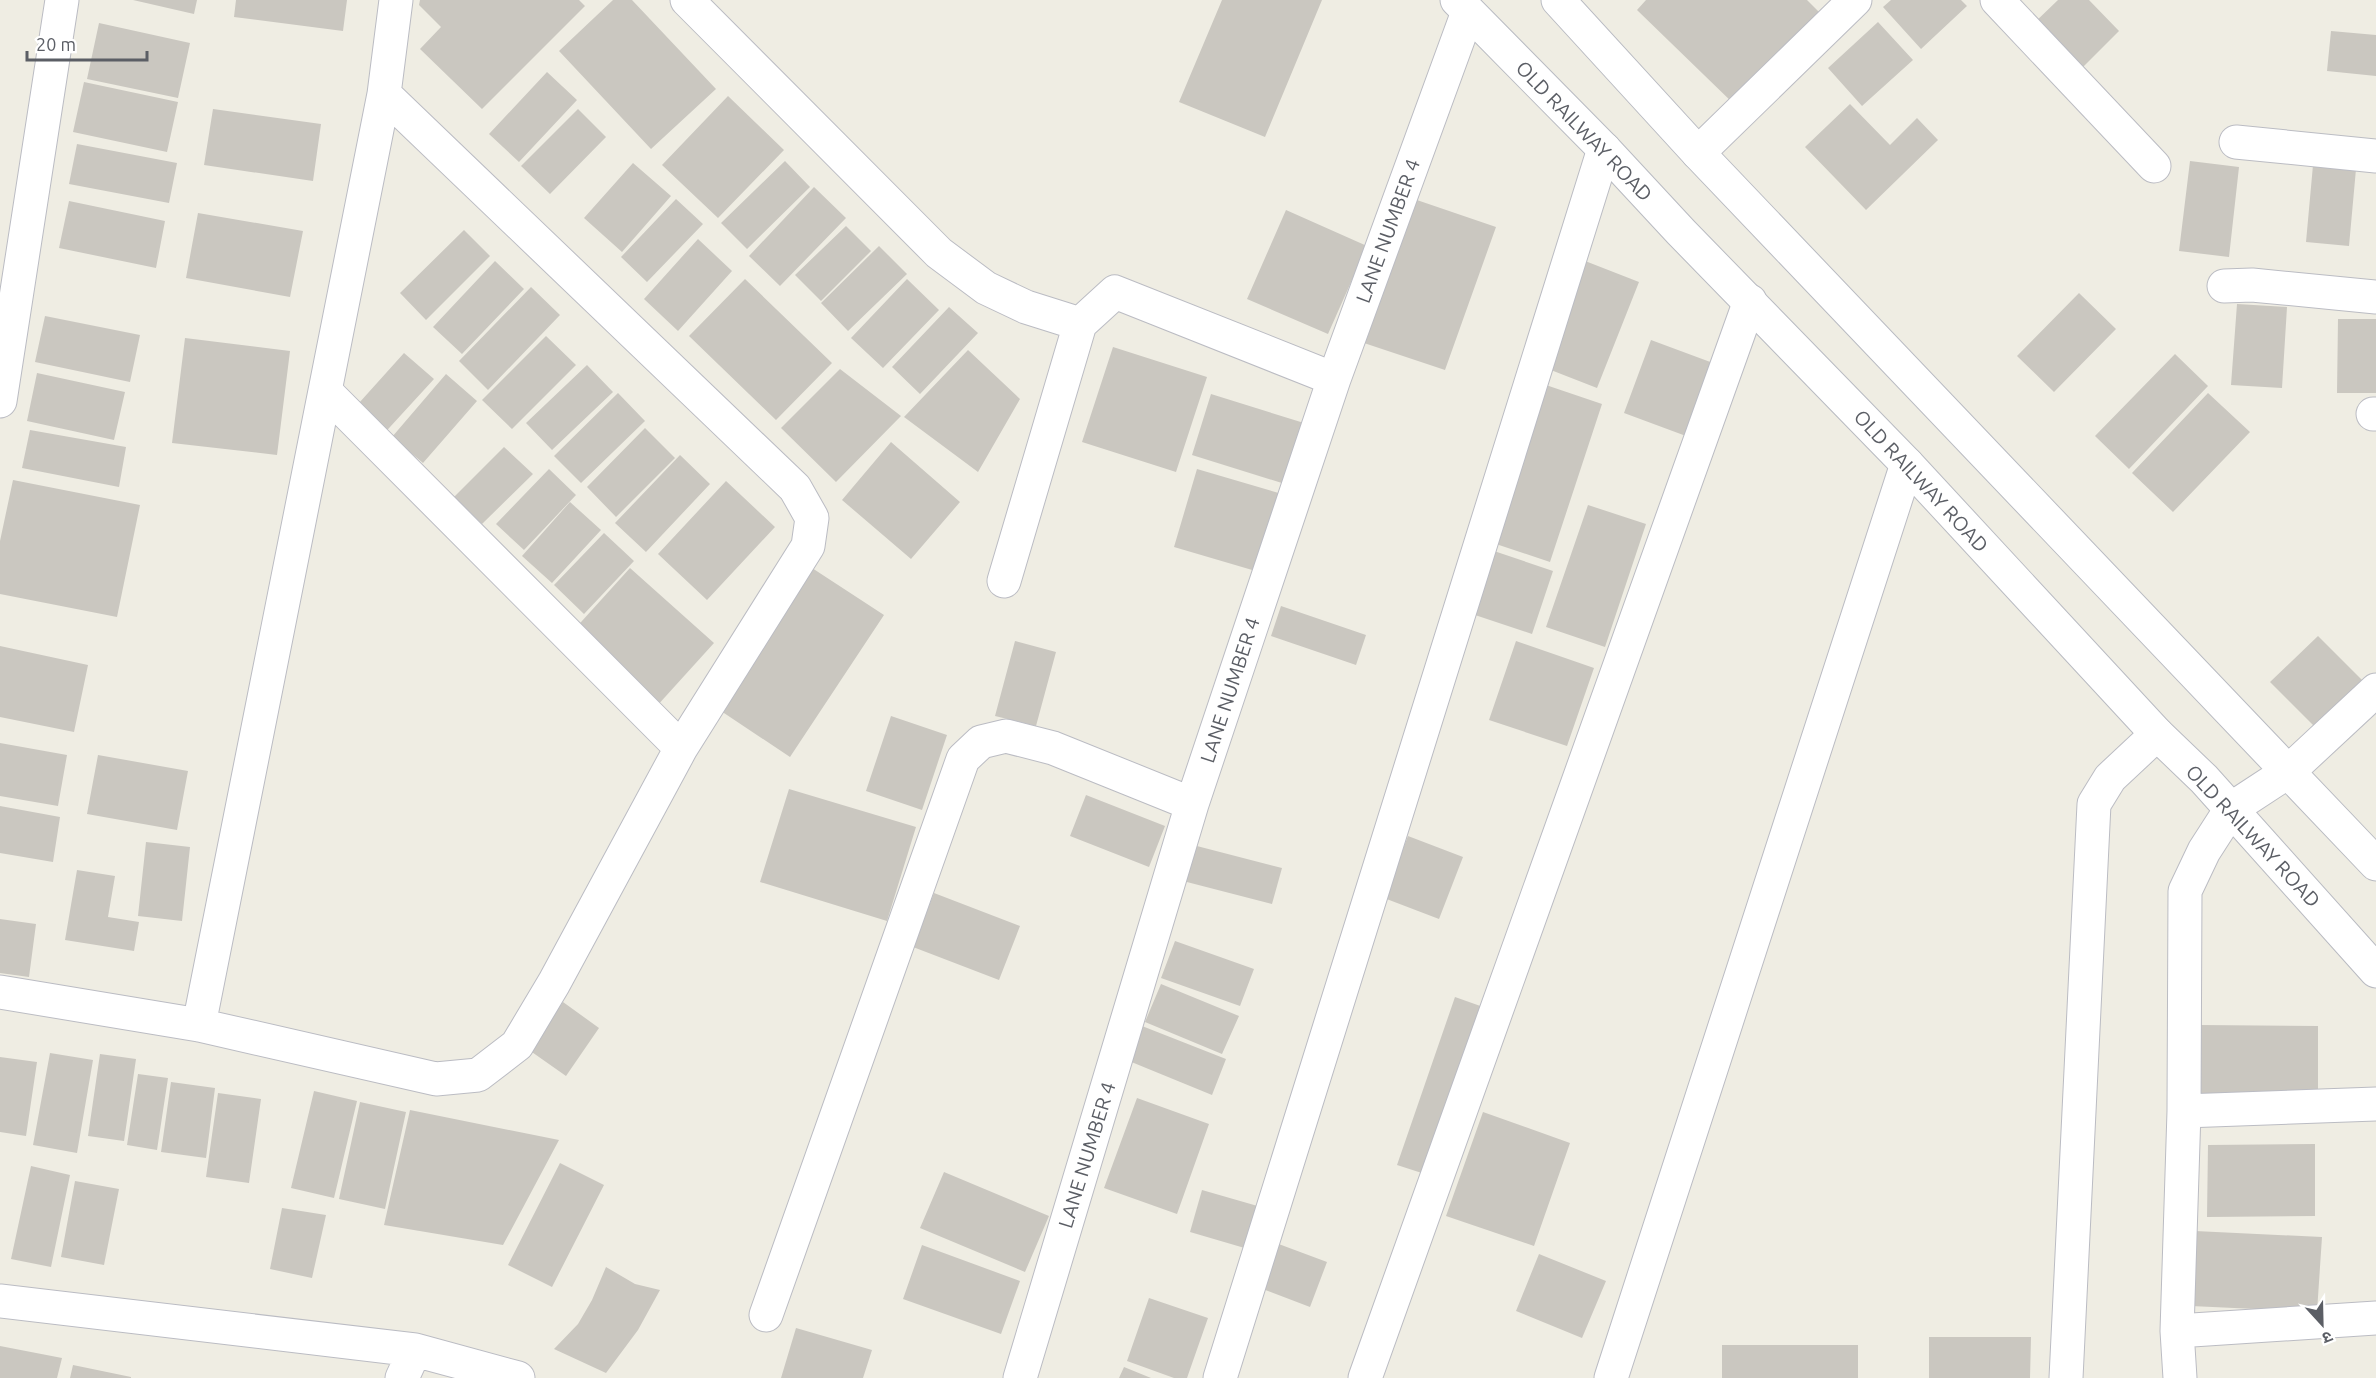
<svg xmlns="http://www.w3.org/2000/svg" width="2376" height="1378" font-family="Ubuntu,'Noto Sans Devanagari',sans-serif">
<style>
.building{fill:#cac7c0}
.lines{fill:none;stroke-linecap:round;stroke-linejoin:round}
.street-casing{stroke:#bbbcc3;stroke-width:35}
.secondary-casing{stroke:#b9bbc2;stroke-width:35}
.street{stroke:#fff;stroke-width:33}
.secondary{stroke:#fff;stroke-width:33}
.labels{text-anchor:middle;stroke-width:5;stroke-linejoin:round;paint-order:stroke}
.street-label{font-size:20px;fill:#5b5e65;stroke:#fff}
</style>
<rect width="100%" height="100%" fill="#efede3"/>
<path class="building" d="M133,0H197L194,14Z
M236,0H347L343,31L234,17Z
M420,0H579L585,6L482,109L420,49L441,27L419,5Z
M613,0H632L716,89L651,149L559,51Z
M1222,0H1322L1265,137L1179,102Z
M1646,0H1807L1824,17L1737,107L1637,10Z
M1891,0H1961L1967,6L1921,49L1883,7Z
M2058,0H2089L2119,31L2075,75L2029,28Z
M1878,22L1913,60L1862,106L1828,68Z
M99,23L190,43L178,98L87,79Z
M2331,31L2376,35V76L2327,71Z
M547,72L577,100L519,162L489,134Z
M84,82L178,102L167,152L73,132Z
M728,96L784,150L718,218L662,165Z
M1850,104L1890,145L1917,118L1938,140L1866,210L1805,147Z
M213,109L321,124L313,181L204,165Z
M578,109L606,137L550,194L521,166Z
M77,144L177,163L169,203L69,184Z
M785,161L810,187L747,249L721,223Z
M2190,161L2239,167L2229,257L2179,251Z
M633,163L671,196L622,252L584,218Z
M2313,165L2356,169L2349,246L2306,242Z
M814,187L846,218L780,286L749,256Z
M1411,198L1496,227L1445,370L1361,342Z
M676,199L703,224L647,282L621,257Z
M69,201L165,221L156,268L59,248Z
M1286,210L1367,246L1328,334L1247,299Z
M198,213L303,231L290,297L186,278Z
M846,226L871,251L821,301L795,275Z
M464,230L490,256L426,320L400,293Z
M698,239L732,271L678,331L644,299Z
M879,246L907,274L848,331L821,303Z
M1580,259L1639,282L1597,388L1538,365Z
M495,261L524,289L462,354L433,327Z
M745,279L832,363L776,420L689,336Z
M907,279L939,310L883,368L851,338Z
M531,287L560,315L488,390L459,361Z
M2079,293L2116,329L2054,392L2017,356Z
M2237,304L2287,307L2282,388L2231,385Z
M949,307L978,333L920,394L892,367Z
M45,316L140,335L130,382L35,362Z
M2338,319H2376V393H2337Z
M546,336L576,365L512,429L482,400Z
M185,338L290,351L277,455L172,443Z
M1651,340L1713,363L1686,436L1624,413Z
M1113,347L1207,377L1176,472L1082,442Z
M968,350L1020,399L978,472L904,417Z
M404,353L434,379L379,439L350,413Z
M2175,354L2208,386L2129,469L2095,436Z
M587,365L613,392L552,450L526,423Z
M840,369L901,416L836,482L781,428Z
M37,373L125,392L114,440L27,421Z
M446,374L477,401L423,463L392,437Z
M1540,383L1602,404L1550,562L1487,541Z
M618,393L645,421L581,483L554,456Z
M2208,393L2250,432L2173,512L2132,473Z
M1211,394L1304,423L1285,484L1192,455Z
M645,428L675,458L616,517L587,487Z
M30,430L126,447L119,487L22,468Z
M891,442L960,502L911,559L842,500Z
M504,447L533,474L482,524L454,497Z
M680,455L710,484L646,552L615,523Z
M549,469L576,495L524,550L496,524Z
M1197,469L1282,494L1259,572L1174,547Z
M13,480L140,505L117,617L0,594V541Z
M726,481L775,527L707,600L658,554Z
M570,502L601,530L552,583L522,556Z
M1588,505L1646,524L1605,647L1546,627Z
M604,533L634,561L584,614L554,585Z
M1494,551L1553,571L1532,634L1472,614Z
M630,568L714,643L656,707L572,632Z
M812,568L884,615L790,757L718,709Z
M1281,606L1366,635L1356,665L1271,636Z
M2318,636L2363,681L2316,728L2270,682Z
M1015,641L1056,652L1036,726L995,716Z
M1516,641L1594,668L1567,746L1489,720Z
M0,646L88,665L74,732L0,717Z
M891,716L947,735L922,810L866,791Z
M0,743L67,755L58,806L0,796Z
M98,755L188,771L177,830L87,814Z
M789,789L916,827L887,921L760,882Z
M1086,795L1165,826L1149,867L1070,836Z
M0,806L60,817L53,862L0,853Z
M1408,836L1463,857L1439,919L1384,898Z
M146,842L190,847L182,921L138,916Z
M1193,845L1282,868L1272,904L1183,881Z
M77,870L115,876L108,917L139,922L134,951L65,940Z
M934,893L1020,926L999,980L913,947Z
M0,919L36,924L29,977L0,973Z
M1175,941L1254,969L1240,1006L1161,978Z
M1161,984L1239,1016L1222,1054L1145,1022Z
M1455,997L1486,1008L1428,1175L1397,1165Z
M563,1002L599,1028L566,1076L529,1050Z
M2199,1025L2318,1026V1098L2198,1097Z
M1142,1026L1226,1059L1212,1095L1129,1061Z
M50,1053L93,1060L77,1153L33,1145Z
M100,1054L136,1059L124,1141L88,1136Z
M0,1057L37,1062L26,1136L0,1132Z
M138,1074L168,1078L157,1150L127,1145Z
M171,1082L215,1088L206,1158L161,1152Z
M314,1091L357,1101L334,1198L291,1188Z
M218,1093L261,1099L249,1183L206,1177Z
M1137,1098L1209,1124L1177,1214L1104,1188Z
M360,1102L406,1112L385,1209L339,1199Z
M410,1110L559,1140L503,1245L384,1225Z
M1483,1112L1570,1143L1534,1246L1446,1216Z
M2315,1144V1216L2207,1217L2208,1145Z
M560,1163L604,1185L552,1287L508,1265Z
M31,1166L70,1175L51,1267L11,1259Z
M944,1172L1049,1216L1025,1272L920,1228Z
M75,1181L119,1189L104,1265L61,1257Z
M1202,1190L1261,1207L1248,1249L1190,1232Z
M282,1208L326,1215L312,1278L270,1269Z
M2195,1231L2322,1237L2317,1312L2191,1306Z
M1276,1243L1327,1262L1310,1307L1260,1288Z
M922,1245L1020,1281L1001,1334L903,1299Z
M1539,1254L1606,1281L1582,1338L1516,1311Z
M606,1267L635,1284L660,1290L638,1330L606,1373L554,1349L578,1324L592,1300Z
M1149,1298L1208,1318L1187,1378H1174L1127,1361Z
M796,1328L872,1350L863,1378H781Z
M1929,1337H2031L2030,1378H1929Z
M1722,1345H1858V1378H1722Z
M0,1346L62,1358L57,1378H0Z
M73,1365L131,1377V1378H70Z
M1124,1367L1151,1378H1119Z"/>
<g class="lines">
<defs>
<path id="street" d="M687,0L939,253L986,288L1026,307L1080,324
M1997,0L2154,166
M2236,142L2376,156
M1698,153L1855,0
M2224,286L2252,285L2376,297
M325,391L681,748
M0,401L62,0
M2373,414H2376
M1004,581L1080,324L1115,292L1334,379
M0,992L199,1025L436,1079L478,1075L517,1045L554,983L681,748L808,546L812,518L795,488L384,94
M199,1025L384,94L396,0
M2184,1111L2376,1104
M0,1301L415,1350L518,1378
M766,1315L963,759L981,742L1006,736L1053,748L1192,804
M2177,1331L2376,1318
M402,1378L415,1350
M1020,1378L1192,804L1334,379L1468,12
M1220,1378L1604,149
M1365,1378L1750,301
M1611,1378L1907,464
M2066,1378L2094,804L2110,778L2157,734
M2180,1378L2177,1331L2184,1111L2185,891L2204,851L2231,809L2289,771L2376,690"/>
<path id="secondary" d="M1457,0L1604,149L1681,232L1907,464L2157,734L2204,779L2376,971
M1558,0L1698,153L2376,864"/>
</defs>
<use href="#street" class="street-casing"/>
<use href="#secondary" class="secondary-casing"/>
<use href="#street" class="street"/>
<use href="#secondary" class="secondary"/>
</g>
<g class="labels">
<g class="street-label">
<text transform="translate(1584 131) rotate(46)" y="7">OLD RAILWAY ROAD</text>
<text transform="translate(1388 231) rotate(-70)" y="7">LANE NUMBER 4</text>
<text transform="translate(1921 481) rotate(47)" y="7">OLD RAILWAY ROAD</text>
<text transform="translate(1230 690) rotate(-72)" y="7">LANE NUMBER 4</text>
<text transform="translate(2253 836) rotate(47)" y="7">OLD RAILWAY ROAD</text>
<text transform="translate(1087 1155) rotate(-73)" y="7">LANE NUMBER 4</text>
</g>
</g>
<g transform="translate(2322 1324) rotate(158)" stroke="#ffffff" stroke-width="4.5" paint-order="stroke">
<path d="M0-4.5L10 22L0 15L-10 22Z" fill="#5b5e65"/>
<text y="-9" font-size="16" font-weight="bold" text-anchor="middle" fill="#5b5e65">उ</text>
</g>
<path d="M27 51v9h120v-9" fill="none" stroke="#5b5e65" stroke-width="3"/>
<text x="36" y="51" font-size="18" fill="#5b5e65" stroke="#ffffff" stroke-width="4.5" paint-order="stroke">20 m</text>
</svg>
